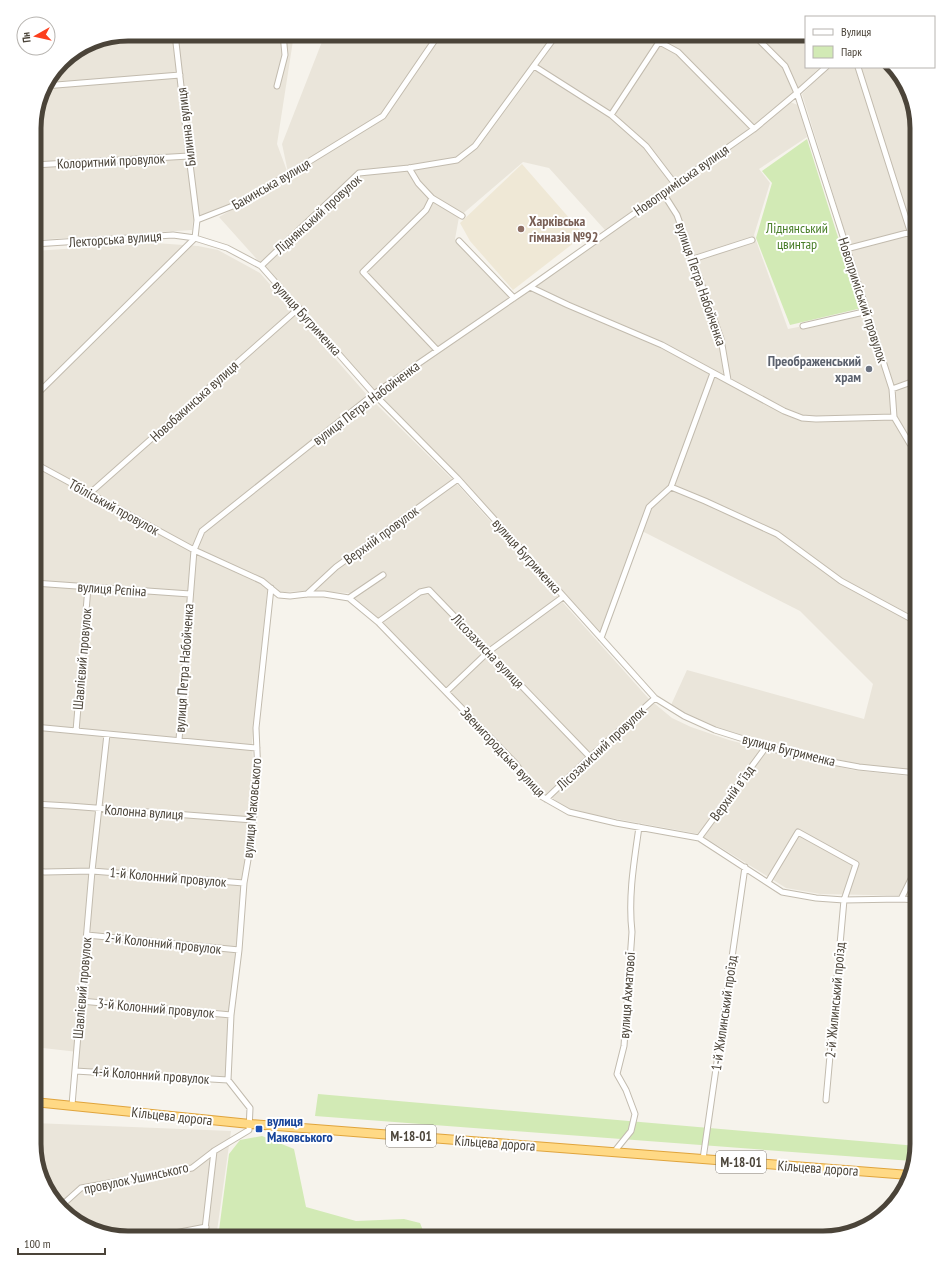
<svg xmlns="http://www.w3.org/2000/svg" width="951" height="1272" font-family="'PT Sans Narrow',sans-serif">
<style>
.residential{fill:#eae5da}
.education{fill:#efe8d6}
.green{fill:#d2eab5}
.lines{fill:none;stroke-linecap:round;stroke-linejoin:round}
.minor-casing{stroke:#c2bbae;stroke-width:7}
.trunk-casing{stroke:#e0a43c;stroke-width:10}
.minor{stroke:#fff;stroke-width:5}
.trunk{stroke:#ffd985;stroke-width:8}
.education-dot{fill:#8d6e63;stroke:#fff;stroke-width:1.5}
.worship-dot{fill:#6b7280;stroke:#fff;stroke-width:1.5}
.transit-dot{fill:#1a4fb4;stroke:#fff;stroke-width:1.5}
.labels{text-anchor:middle;stroke-width:4;stroke-linejoin:round;paint-order:stroke}
.shield{fill:#fff;stroke:#817c74;stroke-width:1}
.shield-label{font-size:13px;font-weight:bold;fill:#4b4439}
.street-label{font-size:14px;fill:#4b4439;stroke:#fff}
.education-label{font-size:14px;font-weight:bold;fill:#785e54;stroke:#fff;text-anchor:start}
.park-label{font-size:14px;fill:#4a7f2a;stroke:#fff}
.worship-label{font-size:14px;font-weight:bold;fill:#5b616d;stroke:#fff;text-anchor:end}
.transit-label{font-size:14px;font-weight:bold;fill:#164399;stroke:#fff;text-anchor:start}
.rim{fill:none;stroke:#4b4439;stroke-width:5}
</style>
<rect width="100%" height="100%" fill="#f6f3ec"/>
<path class="residential" d="M128,34H294L277,144L287,171L240,200L193,221L192,230L34,240V122L44,87L66,57L92,41Z
M325,34H806V67H820L805,82L749,130L605,230L549,168L523,162L459,217L455,239L513,301L668,194L790,102L798,105L807,137L759,169L770,183L754,235L788,329L870,313L802,94L829,67H892L901,76L917,128V771L863,765L777,746L717,728L686,714L671,705L687,670L864,719L873,684L800,611L638,529L600,632L460,478L375,391L219,217L289,177L282,144Z
M155,243L198,246L218,250L260,273L367,395L458,485L649,699L672,718L691,727L729,740L790,756L853,770L917,777V896L820,894L786,888L699,834L589,814L569,809L544,793L383,622L349,593L304,591L267,593L252,743L254,777L249,831L240,898L225,1077L77,1068L78,1052L34,1047V888L36,869L34,868V251Z
M34,1123L231,1131L216,1238H128L81,1226L50,1196L34,1144Z"/>
<path class="education" d="M522,164L584,235L513,290L470,241L460,223Z"/>
<path class="green" d="M807,139L836,231L862,308L790,325L756,238L772,183L762,171Z
M318,1094L917,1146L912,1161L315,1116Z
M262,1136L294,1149L306,1207L356,1221L404,1219L420,1223L426,1238H218L229,1154L240,1140Z"/>
<g class="lines">
<defs>
<path id="minor" d="M175,34L189,156L197,220
M645,34L678,52L754,129
M753,34L785,66L797,93L892,389L894,417L910,444L917,449
M534,66L611,115L646,146L675,184
M858,67L917,253
M44,86L180,75
M277,86L285,55L283,34
M611,115L659,42
M34,165L189,156
M409,168L418,183L432,198L462,216
M663,193L677,215L721,339L728,380
M432,198L426,210L363,272L437,350
M459,241L514,298
M34,244L173,235L195,238L227,248L261,266L374,394L458,479L655,698L684,716L715,730L753,742L766,747L800,756L859,767L917,773
M846,249L911,232
M693,259L752,240
M261,266L359,173L409,168L457,160L475,146L557,34
M530,287L568,305L662,345L784,411L802,418L816,419L894,417
M803,326L868,311
M892,389L917,380
M34,397L195,238L197,220L243,202L383,116L439,34
M34,463L194,550L262,581L279,595L290,596L307,594H324L349,598L378,622L515,763L539,795L569,812L616,823L699,838L782,892L816,898L844,900L901,899L917,900
M671,487L705,501L777,534L841,581L917,622
M89,494L299,308
M34,583L190,594
M307,594L336,567L458,479
M349,598L383,575
M378,622L420,592L429,590L590,757
M601,638L649,507L671,487L713,373
M446,692L488,652L563,597
M34,727L257,748
M76,731L88,587
M179,740L194,550L202,531L374,394L530,287L754,129L797,93L826,67
M546,799L590,757L655,698
M34,804L69,806L253,820
M699,838L766,747
M34,871L45,872L92,871L244,883
M768,882L798,832L856,864L844,900L826,1100
M901,899L917,867
M87,935L239,950
M81,1001L231,1015
M75,1071L228,1080
M72,1105L92,871L107,734
M614,1152L631,1131L635,1114L626,1090L617,1074L624,1046L632,932C628,897 634,862 639,827
M703,1159L745,867
M61,1206L81,1188L192,1168L214,1151L249,1130L250,1108L228,1080L231,1015L239,950L244,883L251,842L258,775L256,728L271,588
M149,1238L206,1227
M204,1238L214,1151"/>
<path id="trunk" d="M34,1102L250,1124L909,1175"/>
</defs>
<use href="#minor" class="minor-casing"/>
<use href="#trunk" class="trunk-casing"/>
<use href="#minor" class="minor"/>
<use href="#trunk" class="trunk"/>
</g>
<circle class="education-dot" cx="521" cy="229" r="4"/>
<circle class="worship-dot" cx="869" cy="369" r="4"/>
<rect class="transit-dot" x="255" y="1125" width="8" height="8" rx="2"/>
<g class="labels">
<g class="shield">
<rect x="386" y="1125" width="50" height="22" rx="3"/>
<rect x="716" y="1151" width="50" height="22" rx="3"/>
</g>
<g class="shield-label">
<text x="411" y="1141">М-18-01</text>
<text x="741" y="1167">М-18-01</text>
</g>
<g class="street-label">
<text transform="translate(186 127) rotate(-97)" y="5">Билинна вулиця</text>
<text transform="translate(111 161) rotate(-3)" y="5">Колоритний провулок</text>
<text transform="translate(681 180) rotate(-35)" y="5">Новоприміська вулиця</text>
<text transform="translate(271 184) rotate(-30)" y="5">Бакинська вулиця</text>
<text transform="translate(318 214) rotate(-42)" y="5">Ліднянський провулок</text>
<text transform="translate(115 239) rotate(-4)" y="5">Лекторська вулиця</text>
<text transform="translate(701 284) rotate(71)" y="5">вулиця Петра Набойченка</text>
<text transform="translate(863 300) rotate(72)" y="5">Новоприміський провулок</text>
<text transform="translate(307 318) rotate(48)" y="5">вулиця Бугрименка</text>
<text transform="translate(194 401) rotate(-42)" y="5">Новобакинська вулиця</text>
<text transform="translate(366 403) rotate(-37)" y="5">вулиця Петра Набойченка</text>
<text transform="translate(114 507) rotate(29)" y="5">Тбіліський провулок</text>
<text transform="translate(381 535) rotate(-36)" y="5">Верхній провулок</text>
<text transform="translate(527 556) rotate(48)" y="5">вулиця Бугрименка</text>
<text transform="translate(112 589) rotate(4)" y="5">вулиця Рєпіна</text>
<text transform="translate(488 651) rotate(46)" y="5">Лісозахисна вулиця</text>
<text transform="translate(82 659) rotate(-85)" y="5">Шавлієвий провулок</text>
<text transform="translate(184 668) rotate(-86)" y="5">вулиця Петра Набойченка</text>
<text transform="translate(601 748) rotate(-43)" y="5">Лісозахисний провулок</text>
<text transform="translate(789 750) rotate(14)" y="5">вулиця Бугрименка</text>
<text transform="translate(503 752) rotate(47)" y="5">Звенигородська вулиця</text>
<text transform="translate(732 793) rotate(-54)" y="5">Верхній в'їзд</text>
<text transform="translate(252 808) rotate(-85)" y="5">вулиця Маковського</text>
<text transform="translate(144 812) rotate(4)" y="5">Колонна вулиця</text>
<text transform="translate(168 877) rotate(5)" y="5">1-й Колонний провулок</text>
<text transform="translate(163 943) rotate(6)" y="5">2-й Колонний провулок</text>
<text transform="translate(82 988) rotate(-85)" y="5">Шавлієвий провулок</text>
<text transform="translate(627 995) rotate(-86)" y="5">вулиця Ахматової</text>
<text transform="translate(835 1000) rotate(-85)" y="5">2-й Жилинський проїзд</text>
<text transform="translate(156 1008) rotate(5)" y="5">3-й Колонний провулок</text>
<text transform="translate(724 1013) rotate(-82)" y="5">1-й Жилинський проїзд</text>
<text transform="translate(151 1075) rotate(4)" y="5">4-й Колонний провулок</text>
<text transform="translate(172 1116) rotate(6)" y="5">Кільцева дорога</text>
<text transform="translate(495 1143) rotate(4)" y="5">Кільцева дорога</text>
<text transform="translate(818 1168) rotate(4)" y="5">Кільцева дорога</text>
<text transform="translate(136 1178) rotate(-12)" y="5">провулок Ушинського</text>
</g>
<g class="education-label">
<text x="529" y="226">Харківська<tspan x="529" dy="16">гімназія №92</tspan></text>
</g>
<g class="park-label">
<text x="797" y="233">Ліднянський<tspan x="797" dy="16">цвинтар</tspan></text>
</g>
<g class="worship-label">
<text x="861" y="366">Преображенський<tspan x="861" dy="16">храм</tspan></text>
</g>
<g class="transit-label">
<text x="267" y="1126">вулиця<tspan x="267" dy="16">Маковського</tspan></text>
</g>
</g>
<path d="M0 0H951V1272H0ZM128 41H823A87 87 0 0 1 910 128V1144A87 87 0 0 1 823 1231H128A87 87 0 0 1 41 1144V128A87 87 0 0 1 128 41Z" fill="#fff" fill-rule="evenodd"/>
<path class="rim" d="M128 41H823A87 87 0 0 1 910 128V1144A87 87 0 0 1 823 1231H128A87 87 0 0 1 41 1144V128A87 87 0 0 1 128 41Z"/>
<rect x="805" y="16" width="130" height="52" fill="#ffffff" stroke="#b7b4b0"/>
<rect x="813" y="29" width="20" height="6" fill="#ffffff" stroke="#b7b4b0"/>
<text x="841" y="36" font-size="12" fill="#4b4439">Вулиця</text>
<rect x="813" y="46" width="20" height="12" fill="#d2eab5" stroke="#b7b4b0"/>
<text x="841" y="56" font-size="12" fill="#4b4439">Парк</text>
<g transform="translate(36 36) rotate(262)"><circle r="19" fill="#ffffff" stroke="#b7b4b0"/>
<path d="M0-3L7 15L0 10L-7 15Z" fill="#fc3f1d"/>
<text y="-6" font-size="11" font-weight="bold" text-anchor="middle" fill="#4b4439">Пн</text>
</g>
<path d="M18 1248v6h87v-6" fill="none" stroke="#4b4439" stroke-width="2"/>
<text x="24" y="1248" font-size="12" fill="#4b4439" stroke="#ffffff" stroke-width="3" paint-order="stroke">100 m</text>
</svg>
